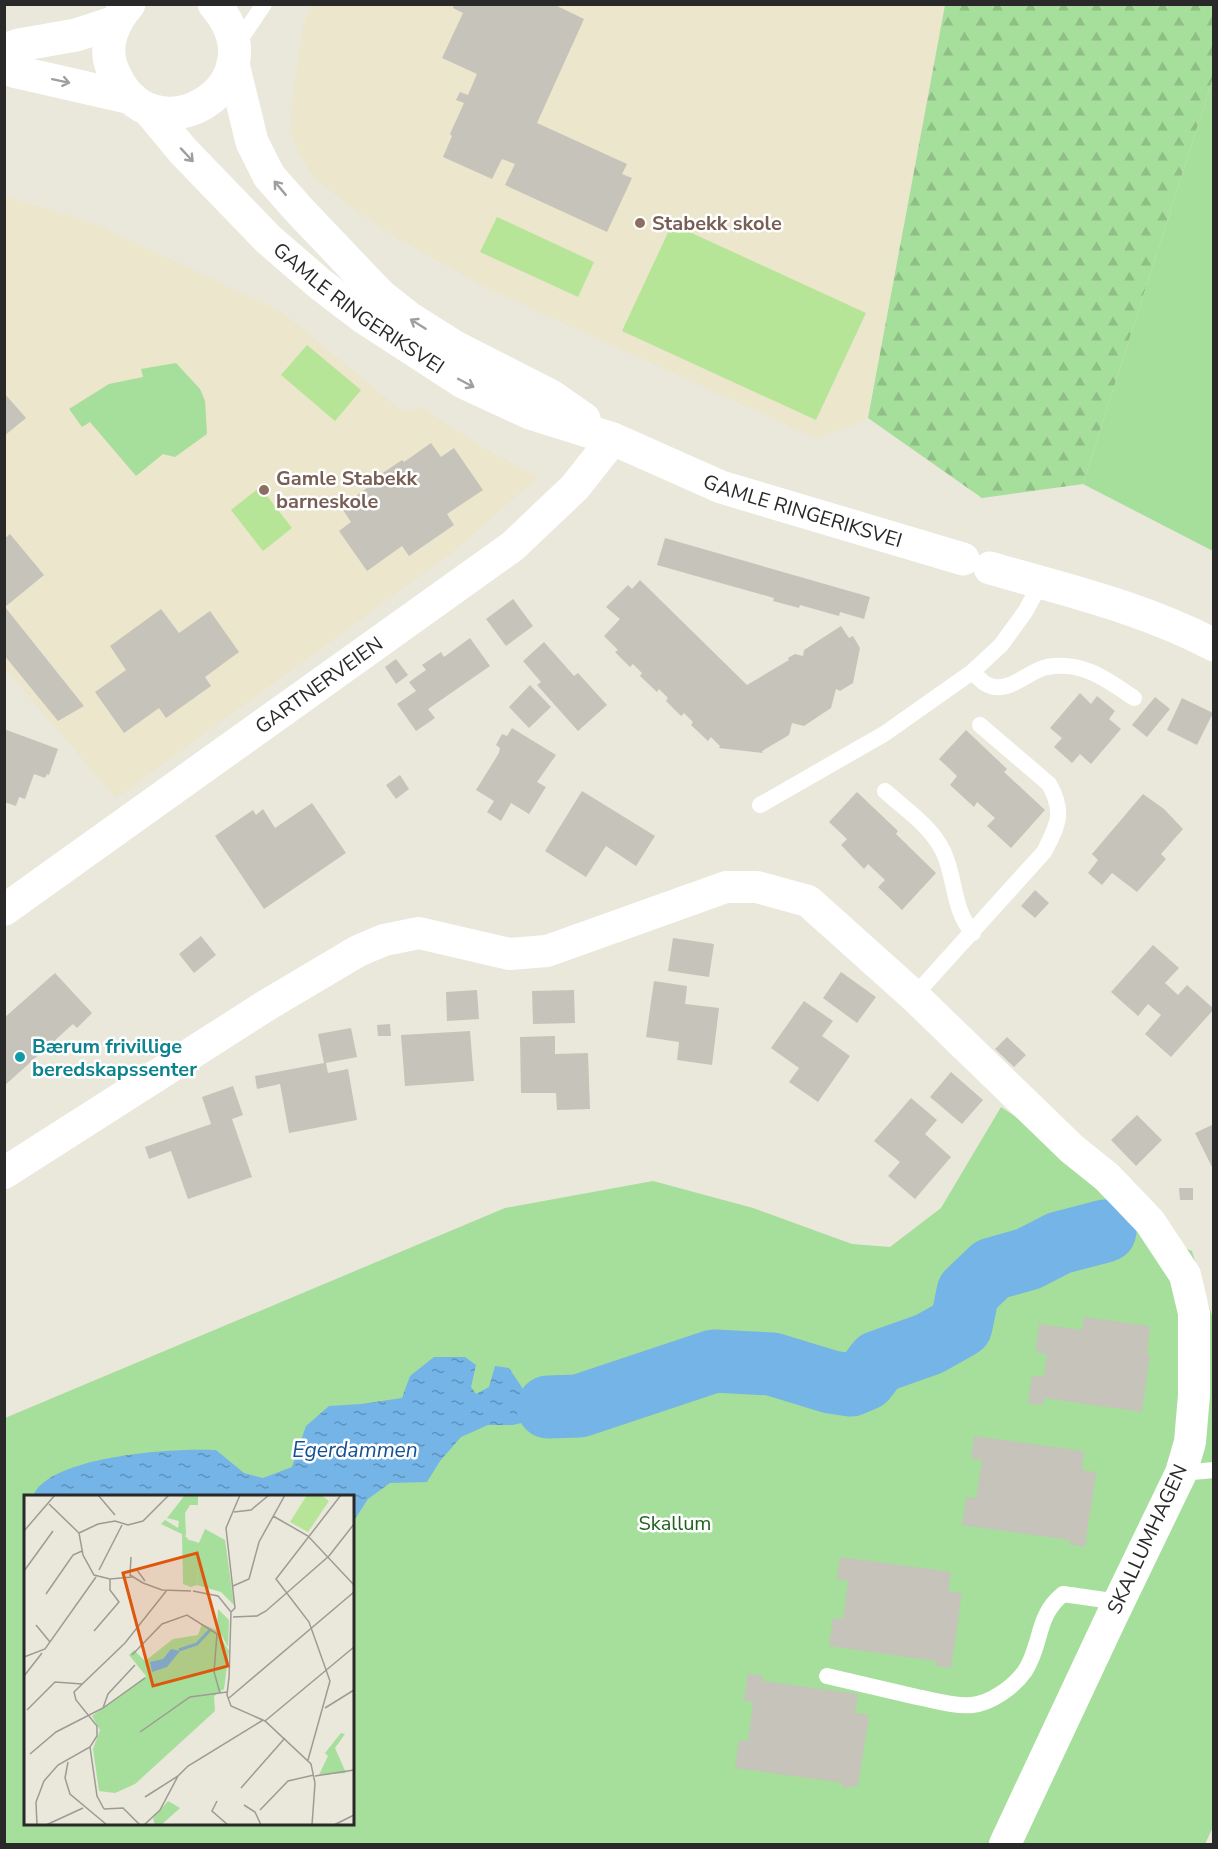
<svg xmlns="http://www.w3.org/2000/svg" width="1218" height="1849" font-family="'Nunito Sans',sans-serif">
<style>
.education{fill:#ebe6cc}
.forest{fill:url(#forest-firs)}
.park{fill:#a6de9b;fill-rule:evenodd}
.pitch{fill:#b6e597}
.water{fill:url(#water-ripples)}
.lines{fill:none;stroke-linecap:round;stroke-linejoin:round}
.river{stroke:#74b4e6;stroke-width:63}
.building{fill:#c6c3bb}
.service{stroke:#fff;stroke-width:16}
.minor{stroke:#fff;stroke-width:32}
.tertiary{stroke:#fff;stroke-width:33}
.secondary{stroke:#fff;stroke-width:33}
.oneway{stroke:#9f9f9f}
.education-dot{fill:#8d6e63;stroke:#fff;stroke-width:2}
.culture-dot{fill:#0f9aa8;stroke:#fff;stroke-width:2}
.labels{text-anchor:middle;stroke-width:5;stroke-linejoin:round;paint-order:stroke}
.education-label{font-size:20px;font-weight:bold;fill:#785e54;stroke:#fff;text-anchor:start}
.street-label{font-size:20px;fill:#292929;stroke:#fff}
.culture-label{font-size:20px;font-weight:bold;fill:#0d838f;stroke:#fff;text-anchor:start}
.park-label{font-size:20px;fill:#20611e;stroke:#fff}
.water-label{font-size:21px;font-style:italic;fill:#155090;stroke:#fff}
.inset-river{fill:none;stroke:#74b4e6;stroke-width:3}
.inset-road{fill:none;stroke:#9d9b94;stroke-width:1.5}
.view{fill:#de570d;fill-opacity:0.15;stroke:#de570d;stroke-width:3}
.inset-edge{fill:none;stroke:#292929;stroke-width:3}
</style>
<defs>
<pattern id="forest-firs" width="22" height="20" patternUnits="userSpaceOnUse" patternTransform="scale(1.5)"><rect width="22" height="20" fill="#a6de9b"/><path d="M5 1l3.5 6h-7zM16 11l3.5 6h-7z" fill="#8fbe86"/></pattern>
<pattern id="water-ripples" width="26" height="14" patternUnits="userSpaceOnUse" patternTransform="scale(1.5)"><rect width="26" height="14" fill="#74b4e6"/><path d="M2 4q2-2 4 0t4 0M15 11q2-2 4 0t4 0" fill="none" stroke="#5f92ba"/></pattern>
</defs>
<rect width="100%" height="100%" fill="#eae7db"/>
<path class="education" d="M311,5H945L868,418L818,439L489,289L400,240L351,207L315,179L299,154L291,132V111L301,40L304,24Z
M4,194L23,202L96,224L282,312L403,412L421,407L480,446L538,477L453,552L116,798L5,668Z"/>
<path class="forest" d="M945,5H1213V78L1083,484L982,498L868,418Z"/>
<path class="park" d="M1213,78V551L1083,484Z
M176,363L200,389L205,401L207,434L175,457L163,454L136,476L90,422L82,427L69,409L109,384L143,377L141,369Z
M1001,1107L1031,1127L1137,1228L1192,1251L1214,1322V1825L1205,1844H5V1418L505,1208L653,1181L753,1208L852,1244L890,1247L941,1208ZM26,1496H352V1824H26Z"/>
<path class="pitch" d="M497,217L594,262L578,297L480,252Z
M672,224L866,313L816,420L622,331Z
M307,345L361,390L335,421L281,375Z
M260,487L292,528L263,551L231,510Z"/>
<path class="water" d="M434,1357H465L476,1365L471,1387L476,1394L489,1387L495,1366L509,1368L525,1392L546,1401L550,1416L513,1425H488L461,1437L440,1461L427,1482L390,1483L368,1499L353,1522L352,1496H33C50,1455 176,1448 216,1450L244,1473L263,1478L292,1467L306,1426L329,1406L361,1404L402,1398L410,1376Z"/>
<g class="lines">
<path class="river" d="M548,1407L579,1406L714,1361L772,1364L831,1382L851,1385L865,1379L878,1362L929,1344L961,1326L968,1292L992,1269L1028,1259L1059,1243L1105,1231"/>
</g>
<path class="building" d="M454,4H553L584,19L537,123L627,164L622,174L632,178L607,232L505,185L515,164L502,159L492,179L443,157L452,136L450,134L464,103L456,100L460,92L468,95L477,74L442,58L463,13L453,8Z
M4,393L26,418L4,436Z
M431,443L441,457L454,448L483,490L447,514L454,525L409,556L402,546L367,571L339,531L351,522L341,507L367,488L365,485L402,460L404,462Z
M10,534L44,575L5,607L84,706L58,721L4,655V539Z
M665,538L870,597L864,619L840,612L839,616L800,605L799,608L773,601L774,598L657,565Z
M640,580L747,685L789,660L788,658L795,654L803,656L804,650L841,626L849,638L853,636L860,648L853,683L840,691L836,689L831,708L804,726L792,723L789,735L762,751L763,753L719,748L720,746L711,737L708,741L691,725L693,722L684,713L681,716L666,701L668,698L659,689L657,692L640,676L642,673L633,664L630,667L615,652L618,650L604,636L620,619L606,607L628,585L632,589Z
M513,599L533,626L506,646L486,619Z
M161,609L179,633L210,611L239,652L205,677L211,686L166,718L159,708L124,733L95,692L126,670L110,646Z
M470,638L490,666L428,709L435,718L416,731L397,704L416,691L409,682L426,670L422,665L441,652L444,657Z
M544,642L574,676L578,673L607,705L578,731L537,685L541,682L523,661Z
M396,659L408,675L396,684L385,667Z
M530,685L551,707L529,728L509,707Z
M1080,693L1091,704L1097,696L1115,711L1109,719L1121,729L1091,764L1080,754L1072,763L1054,747L1062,738L1050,728Z
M1155,697L1170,709L1147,737L1132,725Z
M1182,698L1213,713L1197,745L1167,730Z
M512,728L556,755L537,782L546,787L529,814L511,803L501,821L487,812L494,801L476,790L499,753L500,748L496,745L502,734L507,736Z
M4,729L58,749L49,775L47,774L45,778L34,774L25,799L19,797L16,806L4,802Z
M966,730L1007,769L1004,772L1045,810L1011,848L987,826L995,818L977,802L974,807L950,785L957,776L939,759Z
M400,775L409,789L396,799L386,785Z
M582,791L655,836L636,866L606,846L586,877L545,851Z
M857,792L898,831L896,834L936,873L902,910L878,887L885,880L868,864L864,869L841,845L847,839L829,822Z
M1143,794L1164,809L1183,829L1161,854L1166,859L1137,892L1112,873L1102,885L1088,873L1098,860L1092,854Z
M312,803L346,853L264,909L215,836L253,810L256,815L263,809L275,828Z
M1035,890L1049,903L1035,918L1021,906Z
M201,936L216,955L194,973L179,954Z
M673,938L714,944L709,977L668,971Z
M1153,945L1179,968L1165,983L1178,995L1187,985L1214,1009L1171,1057L1145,1034L1161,1015L1148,1004L1138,1016L1111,992Z
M841,972L876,997L857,1023L823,998Z
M55,973L92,1013L77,1028L73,1024L4,1086V1018Z
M654,981L687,986L685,1004L719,1008L712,1065L677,1060L679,1042L646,1037Z
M477,990L479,1019L447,1021L446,992Z
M574,990L575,1023L533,1024L532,991Z
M804,1001L833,1021L822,1036L850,1056L818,1102L789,1082L799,1068L771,1048Z
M390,1024L391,1036H378L377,1025Z
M351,1028L357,1057L326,1063L328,1073L348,1069L357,1120L289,1133L280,1084L257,1089L255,1076L324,1063L318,1034Z
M470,1031L474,1081L405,1086L401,1035Z
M555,1036V1054L588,1053L590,1109L557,1110L556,1093H521L520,1037Z
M1007,1037L1026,1055L1014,1067L995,1049Z
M951,1072L983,1100L962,1124L930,1097Z
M233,1086L243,1115L232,1119L252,1177L188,1199L171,1151L149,1159L145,1147L211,1124L202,1097Z
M911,1098L937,1120L925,1134L951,1157L915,1199L888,1176L900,1162L874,1141Z
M1137,1115L1162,1140L1136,1166L1111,1140Z
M1214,1124V1171L1195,1133Z
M1179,1188H1193V1200H1180Z
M1084,1317L1150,1326L1147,1354L1150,1355L1142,1412L1044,1398L1043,1405L1028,1404L1032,1375L1044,1377L1047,1354L1036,1352L1039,1324L1082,1330Z
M974,1436L1084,1451L1082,1470L1096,1472L1085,1547L1069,1544L1070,1540L962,1525L966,1497L976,1498L982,1460L971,1458Z
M840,1557L951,1572L948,1591L962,1593L951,1668L935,1666L936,1661L829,1646L833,1618L843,1619L848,1581L837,1579Z
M748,1673L763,1676V1681L858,1694L855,1713L869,1715L858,1786L842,1788L843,1783L735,1768L739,1740L748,1741L753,1702L744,1701Z"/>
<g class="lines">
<path class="service" d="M235,47L264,4
M972,672C976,675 981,681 986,684C1008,696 1027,671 1047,667C1083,661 1106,679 1134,698
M885,791C905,809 931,826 943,851C956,878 952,909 973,933
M760,805L884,734L972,672L1001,645L1025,612L1041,583
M914,996L1044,852C1058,825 1065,812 1049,784L980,725
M1181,1473L1214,1470
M827,1676C857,1683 887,1690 917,1697C933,1700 956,1707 972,1705C991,1703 1014,1687 1025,1671C1043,1643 1035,1617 1063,1594L1119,1602"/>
<g class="minor">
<path id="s1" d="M4,910L513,546L575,487L613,439"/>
<path d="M4,1173L267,1005L358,951L384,940L419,933L509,954L547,951L726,887H757L808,901L914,996L1072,1149L1107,1177L1150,1222L1185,1275L1194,1313V1395L1190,1442L1181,1473L1111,1618L1005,1844"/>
</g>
<path class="tertiary" d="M4,50L19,45L76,35L116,22
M4,67L17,72L131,98"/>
<g class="secondary">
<path d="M129,4C114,21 103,45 112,68C148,166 286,86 214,4"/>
<path d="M233,64L252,142L269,176L300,211L380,295L409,318L455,347L551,396L584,419"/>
<path id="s2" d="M149,110L183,151L268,239L320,284L366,319L463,382L530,413L613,439L721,487L963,559"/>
<path d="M990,568C1066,590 1144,608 1214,645"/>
</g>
</g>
<defs><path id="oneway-shaft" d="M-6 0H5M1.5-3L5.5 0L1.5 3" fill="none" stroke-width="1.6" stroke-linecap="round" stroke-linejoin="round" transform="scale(1.5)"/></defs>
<g class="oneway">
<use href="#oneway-shaft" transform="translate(61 81) rotate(12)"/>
<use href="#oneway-shaft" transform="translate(187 155) rotate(47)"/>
<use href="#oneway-shaft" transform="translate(280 188) rotate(-130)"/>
<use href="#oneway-shaft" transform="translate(418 324) rotate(-148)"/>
<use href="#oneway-shaft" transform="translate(466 383) rotate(28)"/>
</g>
<g class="education-dot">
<circle cx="640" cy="223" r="6"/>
<circle cx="264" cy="490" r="6"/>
</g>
<circle class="culture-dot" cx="20" cy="1057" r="6"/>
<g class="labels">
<g class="education-label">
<text x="652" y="230">Stabekk skole</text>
<text x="276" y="485">Gamle Stabekk<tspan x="276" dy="23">barneskole</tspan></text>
</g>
<g class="street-label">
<text dy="7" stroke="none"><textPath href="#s2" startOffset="290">GAMLE RINGERIKSVEI</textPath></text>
<text dy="7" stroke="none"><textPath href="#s2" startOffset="782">GAMLE RINGERIKSVEI</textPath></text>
<text dy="7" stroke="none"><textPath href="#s1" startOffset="387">GARTNERVEIEN</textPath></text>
<text transform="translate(1147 1539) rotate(-65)" y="7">SKALLUMHAGEN</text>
</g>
<g class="culture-label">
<text x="32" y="1053">Bærum frivillige<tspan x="32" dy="23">beredskapssenter</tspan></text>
</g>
<g class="park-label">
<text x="675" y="1530">Skallum</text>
</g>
<g class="water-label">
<text x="355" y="1457">Egerdammen</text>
</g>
</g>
<g transform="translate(24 1495)">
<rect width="330" height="330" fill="#eae7db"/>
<path d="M158,38L175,55L173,90L167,92L159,89ZM194,114L205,125L204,152L193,132ZM317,238L321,239L311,253L322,278L295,280L304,261L301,258Z" fill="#a6de9b"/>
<path d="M161,0H174V10H166L161,18L162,41L137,29L141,25L154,33L155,26L143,23ZM181,34L201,45L210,110L197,97L173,90L175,55L167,51L166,45L175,48ZM178,129L192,135L205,156L200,194L190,201L191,216L111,289L91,298L75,296L69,254L76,235L68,221L122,181L105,160L110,155L121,166L149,144L174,140ZM144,306L156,313L137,330H131L129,323Z" fill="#a6de9b"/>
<path d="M283,0H297L305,6L284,37L266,27Z" fill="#b6e597"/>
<path d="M147,154L156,156L143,172L128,177L126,167L139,164Z" fill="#74b4e6"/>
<path class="inset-river" d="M155,155L173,149L186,135"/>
<path class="inset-road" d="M74,0L91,20M25,9L55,38L59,60L70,80L86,84L108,82M210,17L227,15L245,0M249,21L284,41L330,90M0,36L31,0M55,38L74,29L91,26L104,30L119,26L145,0M107,62L106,80L119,88L138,95L167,96M75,75L98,30M0,76L29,36M107,76L113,75L121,86M209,91L225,84L235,47L261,0M169,96L194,101L207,117L205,184M22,99L49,60L58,56M207,117L211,113L202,33L216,0M209,122L233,121L242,116L305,61L330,29M12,130L26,147M70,136L95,107L86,95V84M108,160L138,129L163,120L193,139L190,177L196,198M0,162L21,154L72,82M0,181L18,158M205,182L203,200L207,211L241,226L287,269L291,288L288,330M205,203L330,97M79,213L121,183M301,213L330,195M3,215L31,187L58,189M241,226L330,152M116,237L166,202L203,197M66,252L73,301L80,314M6,259L32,237L79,213L84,199L111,170M284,265L306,186L285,127L252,84L317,0M44,267L41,283L46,299L83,330M291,281L330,275M217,293L261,243M121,302L154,281M193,306L188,316L204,330M220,310L231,317L237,330M80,314L99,313L116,330M236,315L264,286L290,280M13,330L12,307L20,286L34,270L66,252L73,241V231L52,205L50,197L101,148L143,95M22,330L59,313M120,330L136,315L154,281L164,271L239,225M267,330H288M310,330L330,320"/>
<path class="view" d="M173,58L204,171L129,191L99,78Z"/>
<rect width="330" height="330" class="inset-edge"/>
</g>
<rect width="1218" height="1849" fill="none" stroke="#292929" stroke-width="12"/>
</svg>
